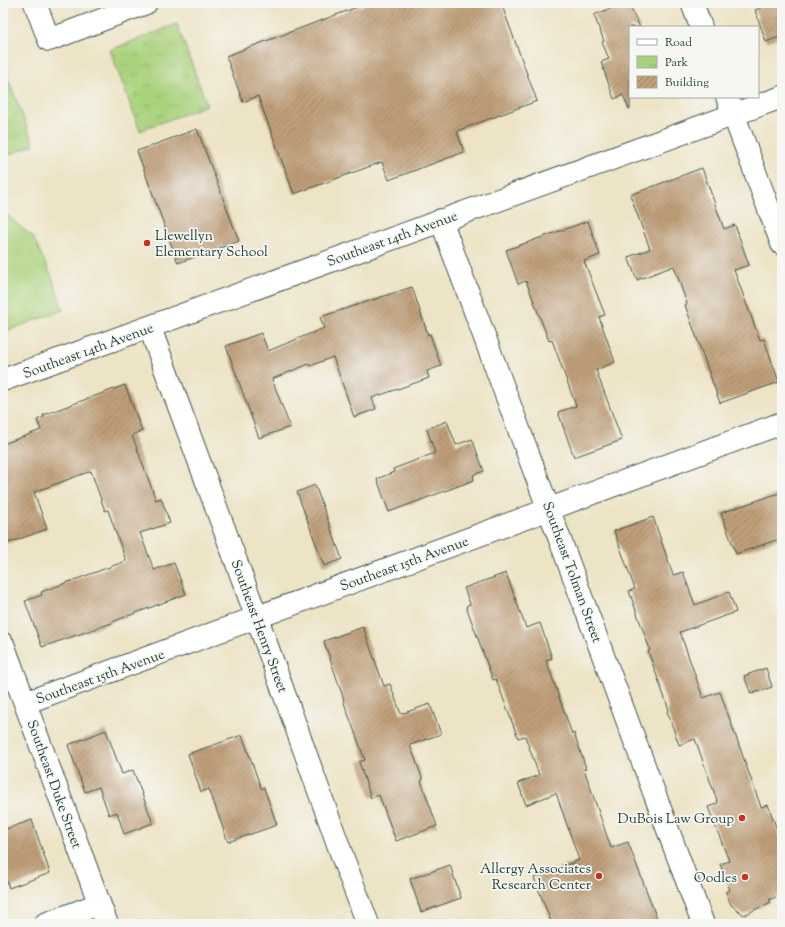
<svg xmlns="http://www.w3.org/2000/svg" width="785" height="927" font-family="'Sorts Mill Goudy',serif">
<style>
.grass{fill:#aad27d;stroke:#648858}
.park{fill:url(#park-tufts);stroke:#648858}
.building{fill:url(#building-hatch)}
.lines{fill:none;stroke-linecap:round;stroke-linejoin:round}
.minor-casing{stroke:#3e564a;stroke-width:24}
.minor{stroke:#fff;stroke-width:22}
.poi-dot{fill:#c8321e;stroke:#f6f6f2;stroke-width:1.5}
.labels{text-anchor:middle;stroke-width:3.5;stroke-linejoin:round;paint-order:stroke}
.poi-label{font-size:14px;fill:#1f3d34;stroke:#f6f6f2;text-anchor:end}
.street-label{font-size:14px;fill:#1f3d34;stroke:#f6f6f2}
</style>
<defs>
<pattern id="park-tufts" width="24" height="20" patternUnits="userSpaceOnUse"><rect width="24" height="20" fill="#aad27d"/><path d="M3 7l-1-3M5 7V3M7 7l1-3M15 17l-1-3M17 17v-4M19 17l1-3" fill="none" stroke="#92b56d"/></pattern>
<pattern id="building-hatch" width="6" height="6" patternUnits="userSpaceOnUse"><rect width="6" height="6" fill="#bf9f78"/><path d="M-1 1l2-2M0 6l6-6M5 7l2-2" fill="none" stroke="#9b8363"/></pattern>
</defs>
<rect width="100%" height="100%" fill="#f6f6f2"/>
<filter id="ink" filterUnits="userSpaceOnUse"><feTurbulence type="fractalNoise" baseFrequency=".025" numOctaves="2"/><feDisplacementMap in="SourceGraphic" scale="8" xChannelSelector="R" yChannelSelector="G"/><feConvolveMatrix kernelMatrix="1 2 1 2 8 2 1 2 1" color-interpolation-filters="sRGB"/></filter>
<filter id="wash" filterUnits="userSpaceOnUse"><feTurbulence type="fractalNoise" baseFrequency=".012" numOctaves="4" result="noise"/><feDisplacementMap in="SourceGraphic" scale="16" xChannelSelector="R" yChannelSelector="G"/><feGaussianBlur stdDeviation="0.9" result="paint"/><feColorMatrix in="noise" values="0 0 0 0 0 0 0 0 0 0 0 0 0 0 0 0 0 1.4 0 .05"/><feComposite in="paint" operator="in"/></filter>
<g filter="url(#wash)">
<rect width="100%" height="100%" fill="#ede3c5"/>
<path class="grass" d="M3,212L33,237L52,277L63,310L3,332Z"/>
<path class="park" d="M177,24L207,105L140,131L110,50Z
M3,66L34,145L3,157Z"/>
<g id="blocks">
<path class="building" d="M368,3H501L537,101L457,131L464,152L389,180L382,162L294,194L258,96L243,102L226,56Z
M624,3H628L640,27H630V109H629L623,95L614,99L601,62L609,59L602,42L604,41L594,15Z
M777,3H782V36L766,42L755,10Z
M197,129L239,241L178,263L137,151Z
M702,168L724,229L735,225L749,265L734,270L760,340L764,339L779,382L720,403L685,305L687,304L674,266L637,280L628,257L650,249L630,195Z
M588,221L600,255L584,261L605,315L599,317L615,362L596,370L622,440L574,457L558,412L576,406L552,340L549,341L526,281L518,284L506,250Z
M412,287L428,335L430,334L441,366L427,371L429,378L372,398L376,409L354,417L333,357L310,366L309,364L272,379L290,427L259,438L226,346L261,333L268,351L324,328L320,317Z
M125,385L142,431L132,435L156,500L161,498L170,523L140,533L154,570L174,563L186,594L112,622V623L42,647L25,601L42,595L41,592L126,561L108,510L105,511L91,471L34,492L47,529L3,545V444L41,430L37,420L44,417L43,415Z
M447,421L456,445L472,439L484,471L473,475L474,480L389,512L377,479L394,472L393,469L435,453L427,429Z
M315,485L342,559L324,566L297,492Z
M782,492V538L736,554L721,513Z
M653,517L673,575L683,572L695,605L729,592L736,612L680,632L703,698L720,692L761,807L768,805L782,843V894L769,900L771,902L744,915L731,905L726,892L730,890L720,864L729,861L708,807L718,803L695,739L679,745L667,711L669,710L648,651L650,650L629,591L635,589L614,531Z
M506,573L526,628L540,623L552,658L546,660L572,734L574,733L586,768L584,769L611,848L628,842L659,924H552L534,878L579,860L556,793L526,805L518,783L539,775L525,736L518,738L496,679L493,680L466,606L470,604L464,588Z
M363,627L384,686L390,684L401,714L430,704L441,734L410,745L423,780L421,781L437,826L396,841L379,795L371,798L359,762L365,760L343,700H344L324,641Z
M766,668L772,687L751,694L744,676Z
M106,730L122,774L133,770L153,823L124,834L117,812L109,815L99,787L85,792L68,745Z
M242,735L261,788H264L277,825L228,842L209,789L201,792L188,754Z
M32,820L50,873L9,888L3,870V830Z
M450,865L461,898L421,912L410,879Z"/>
</g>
</g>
<g filter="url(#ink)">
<use href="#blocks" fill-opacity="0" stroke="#3e564a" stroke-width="1"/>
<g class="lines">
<defs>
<path id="minor" d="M35,3L49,40L146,3
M692,3L701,27
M727,97L782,244
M441,220L703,924
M150,328L257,618L344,861L368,924
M3,380L782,97
M3,644L107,924
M25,703L782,423
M45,924L99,904"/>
</defs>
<use href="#minor" class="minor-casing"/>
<use href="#minor" class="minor"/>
</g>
</g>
<g class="poi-dot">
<circle cx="147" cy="243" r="4"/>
<circle cx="742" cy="818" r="4"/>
<circle cx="599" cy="876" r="4"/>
<circle cx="745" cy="877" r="4"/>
</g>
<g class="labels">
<g class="poi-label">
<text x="155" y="240" text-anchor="start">Llewellyn<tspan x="155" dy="16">Elementary School</tspan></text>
<text x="734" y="823">DuBois Law Group</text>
<text x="591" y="873">Allergy Associates<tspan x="591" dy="16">Research Center</tspan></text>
<text x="737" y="882">Oodles</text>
</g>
<g class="street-label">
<text transform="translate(392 238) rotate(-20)" y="5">Southeast 14th Avenue</text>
<text transform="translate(88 350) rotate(-20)" y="5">Southeast 14th Avenue</text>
<text transform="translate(404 563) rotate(-20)" y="5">Southeast 15th Avenue</text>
<text transform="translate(573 572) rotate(70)" y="5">Southeast Tolman Street</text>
<text transform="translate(260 626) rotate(70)" y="5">Southeast Henry Street</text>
<text transform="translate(100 676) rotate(-20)" y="5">Southeast 15th Avenue</text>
<text transform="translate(55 784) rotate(70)" y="5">Southeast Duke Street</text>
</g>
</g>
<rect width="785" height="927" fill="none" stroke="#f6f6f2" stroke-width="16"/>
<rect x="629" y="26" width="130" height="72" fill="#f6f6f2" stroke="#a0aca6"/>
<rect x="637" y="39" width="20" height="6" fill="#ffffff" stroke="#a0aca6"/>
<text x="665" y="46" font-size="12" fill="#1f3d34">Road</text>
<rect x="637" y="56" width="20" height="12" fill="url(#park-tufts)" stroke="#a0aca6"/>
<text x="665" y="66" font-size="12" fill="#1f3d34">Park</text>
<rect x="637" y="76" width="20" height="12" fill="url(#building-hatch)" stroke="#a0aca6"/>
<text x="665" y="86" font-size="12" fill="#1f3d34">Building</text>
</svg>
